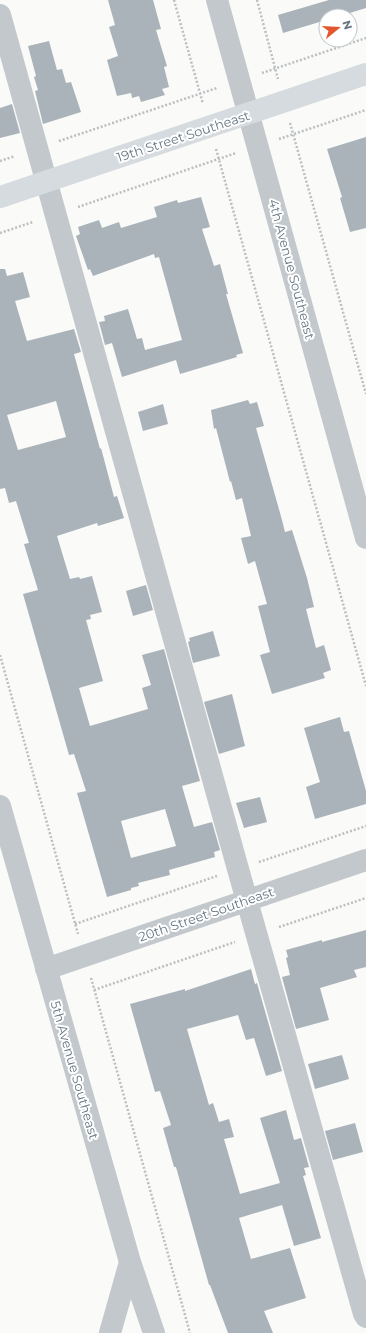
<svg xmlns="http://www.w3.org/2000/svg" width="366" height="1333" font-family="Montserrat,sans-serif">
<style>
.building{fill:#aab3b9;fill-rule:evenodd}
.lines{fill:none;stroke-linecap:round;stroke-linejoin:round}
.path{stroke:#bbbfc2;stroke-width:2.5;stroke-dasharray:2 2;stroke-linecap:butt}
.minor{stroke:#c3c8cc;stroke-width:22}
.major{stroke:#d6dbdf;stroke-width:22}
.labels{text-anchor:middle;stroke-width:4;stroke-linejoin:round;paint-order:stroke}
.street-label{font-size:13px;fill:#657683;stroke:#fff}
</style>
<rect width="100%" height="100%" fill="#fafaf8"/>
<path class="building" d="M108,0H153L161,29L156,30L167,66L164,67L169,87L162,89L165,95L141,102L139,96L132,98L131,93L117,96L107,60L118,56L109,27L115,25Z
M329,0H366V8L340,16H326V20L283,33L278,15Z
M49,41L57,70L62,69L66,83L71,82L81,112L43,124L35,91L38,90L34,77L36,76L28,46Z
M12,104L20,133L0,138V108Z
M366,137V228L350,232L340,198L342,197L327,149Z
M201,197L210,227L202,229L214,266L220,264L228,294H226L243,353L236,355L237,357L180,374L176,360L122,377L112,343L105,345L99,322L105,321L104,316L128,309L137,339L142,338L145,350L182,340L159,257L155,258L154,254L93,276L90,269L88,270L76,236L80,234L78,227L99,220L102,228L119,222L121,228L157,217L154,207L177,200L178,203Z
M0,269H5L7,276L23,272L30,297L15,301L27,341L74,329L81,352L74,354L100,449L101,448L114,497L117,496L124,518L98,526L97,523L57,536L70,579L79,577L80,579L92,576L102,612L90,615L91,619L86,620L103,681L79,688L90,726L148,709L142,688L151,685L142,655L164,649L200,781L182,786L194,827L212,822L220,850L214,852L215,857L169,870L170,875L138,883L139,886L131,888V890L107,897L77,793L86,791L74,754L69,755L23,594L38,590L24,544L29,543L16,501L9,503L5,488L0,489ZM56,401L66,437L18,450L7,415ZM165,809L176,846L131,858L121,821Z
M248,400L250,404L257,402L264,426L256,428L282,520L285,532L292,530L307,578L314,607L306,609L316,648L324,645L331,670L323,673L325,678L272,694L260,655L270,652L258,606L267,604L255,561L248,564L241,538L251,536L242,498L236,500L231,481L230,482L216,428L214,429L211,410Z
M163,404L168,424L143,431L138,412Z
M146,585L153,610L133,616L126,591Z
M213,631L220,656L193,663L188,642L190,641L189,638Z
M232,694L245,746L219,754L204,702Z
M340,717L344,732L349,731L366,791V804L315,819L306,787L320,782L304,728Z
M260,797L267,822L244,828L236,803Z
M366,930V967L354,970L357,977L320,988L329,1020L296,1029L282,977L290,975L286,958L288,957L286,950L322,940V942Z
M251,969L255,984L257,983L282,1071L266,1076L254,1038L246,1040L238,1015L187,1029L209,1105L213,1103L219,1122L229,1119L234,1137L224,1139L240,1194L280,1183L260,1118L286,1110L294,1140L301,1138L309,1167L304,1168L306,1175L303,1176L321,1238L294,1246L282,1205L239,1218L251,1259L290,1248L306,1298L264,1311L273,1333H228L210,1285H209L176,1167H174L163,1128L171,1125L160,1091L155,1092L130,1004L185,989V991Z
M342,1055L349,1079L315,1089L308,1064Z
M355,1123L363,1152L333,1160L325,1131Z"/>
<g class="lines">
<path class="path" d="M174,0L203,104
M257,0L278,79
M262,73L366,38
M290,123L366,394
M279,139L366,110
M59,141L217,88
M216,149L366,686
M0,161L15,156
M78,207L236,153
M0,233L33,222
M0,655L78,934
M259,862L366,826
M75,924L217,876
M279,927L366,898
M91,978L190,1333
M94,990L235,942"/>
<path class="minor" d="M217,0L366,538
M0,15L238,869L364,1314L366,1317
M0,806L130,1262L154,1333
M46,969L366,860
M110,1333L130,1262"/>
<path class="major" d="M0,197L366,74"/>
</g>
<g class="labels">
<g class="street-label">
<text transform="translate(183 136) rotate(-18)" y="5">19th Street Southeast</text>
<text transform="translate(292 269) rotate(75)" y="5">4th Avenue Southeast</text>
<text transform="translate(206 914) rotate(-19)" y="5">20th Street Southeast</text>
<text transform="translate(75 1070) rotate(74)" y="5">5th Avenue Southeast</text>
</g>
</g>
<g transform="translate(338 28) rotate(72)"><circle r="19" fill="#ffffff" stroke="#c1c8cd"/>
<path d="M0-3L7 15L0 10L-7 15Z" fill="#e4572e"/>
<text y="-6" font-size="11" font-weight="bold" text-anchor="middle" fill="#657683">N</text>
</g>
</svg>
